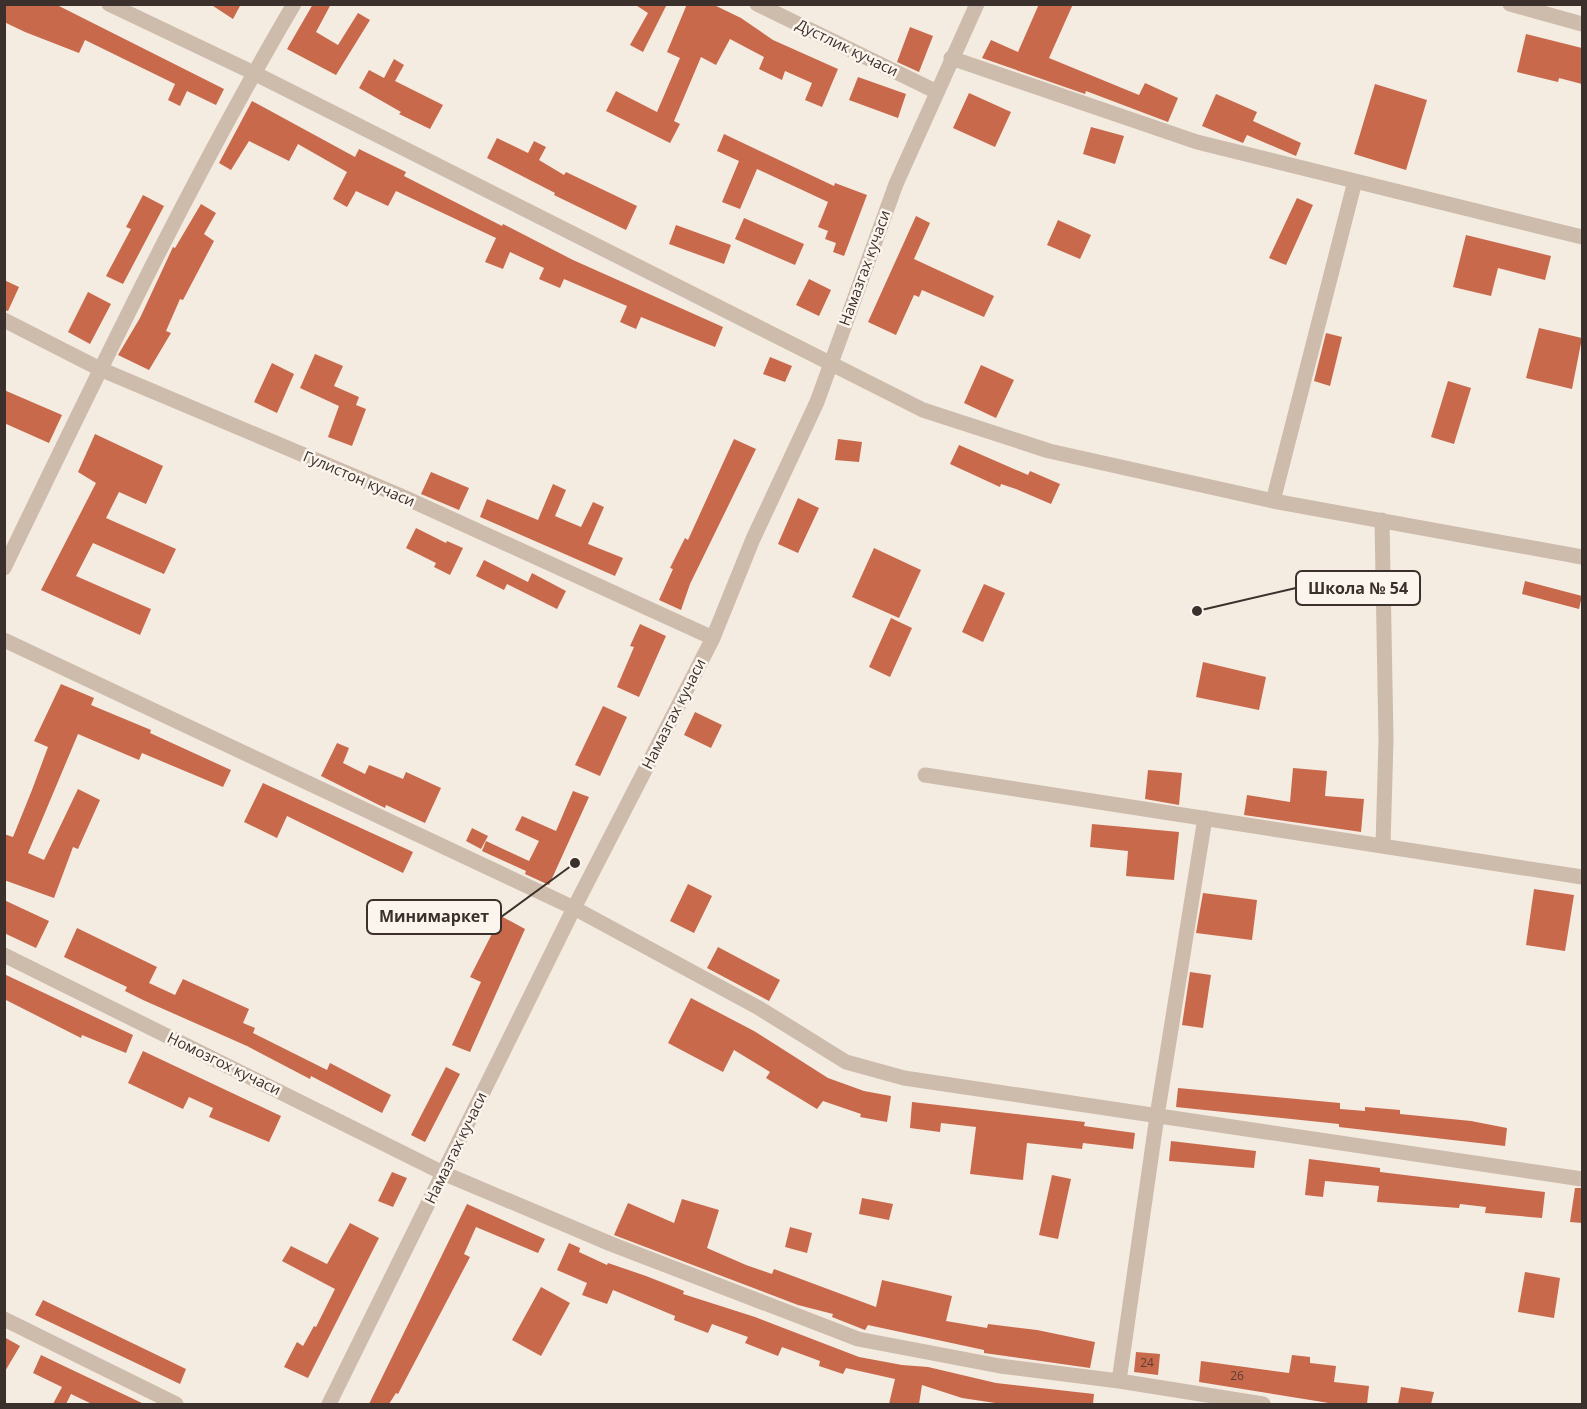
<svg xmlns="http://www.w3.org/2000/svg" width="1587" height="1409" font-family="'Open Sans',sans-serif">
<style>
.building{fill:#c8694b}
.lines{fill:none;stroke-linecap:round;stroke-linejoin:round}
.minor{stroke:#cdbbac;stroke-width:15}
.labels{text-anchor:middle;stroke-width:5;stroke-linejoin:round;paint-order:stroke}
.number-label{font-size:12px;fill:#5e3e33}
.street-label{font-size:15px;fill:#3b302b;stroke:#fbf5ee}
.leader{fill:none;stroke:#3b302b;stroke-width:2}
.callout-dot{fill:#3b302b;stroke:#fbf5ee;stroke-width:2}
.callout{fill:#fbf5ee;stroke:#3b302b;stroke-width:2}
.callout-label{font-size:16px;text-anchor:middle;font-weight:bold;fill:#3b302b}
</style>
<rect width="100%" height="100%" fill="#f4ebe1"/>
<path class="building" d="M4,4H55L224,89L216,105L187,91L180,106L168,100L175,84L85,40L79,53L25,32L4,22Z
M210,4H241L233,19Z
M313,4H331L316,32L338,45L358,13L370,20L336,75L287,49Z
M634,4H667L643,52L630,45L648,13Z
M687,4H712L741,18L773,40L838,69L822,107L805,100L812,83L785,71L782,80L759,69L764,57L730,39L716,65L701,57L674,121L680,124L670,143L606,111L616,91L657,112L680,58L667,52Z
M1039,4H1073L1049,58L1139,95L1145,83L1178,98L1168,122L1086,91L1085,94L982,58L991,40L1018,52Z
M910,27L933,36L919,72L897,62Z
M1526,34L1582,48V84L1559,78L1558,82L1517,72Z
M394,59L404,65L395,81L443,105L430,129L399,114L401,112L359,88L369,70L384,78Z
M858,77L906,94L898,118L849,100Z
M1375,84L1427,100L1406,170L1354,154Z
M969,93L1011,112L995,147L953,128Z
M1216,94L1257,112L1253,121L1301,143L1296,156L1247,135L1243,143L1202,126Z
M252,101L355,157L359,149L406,172L404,176L502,226L503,224L573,260L723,327L715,347L641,317L636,329L620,322L627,306L564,279L560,288L539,279L544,268L510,252L503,269L485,262L496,238L396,191L388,206L356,191L347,207L333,199L347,172L298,144L289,161L249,141L231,170L219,163Z
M1091,127L1124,136L1115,164L1083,154Z
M724,134L834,186L835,183L867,195L844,256L833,252L836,243L825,239L828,231L818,227L828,202L757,169L740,209L722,202L739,161L717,151Z
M497,138L528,153L534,141L546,147L539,160L564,175L566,172L637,206L626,230L554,195L555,193L487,158Z
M143,195L164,206L123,284L106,276L131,229L126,227Z
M1297,198L1313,205L1286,265L1269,258Z
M201,204L216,213L204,234L214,241L183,300L180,299L166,331L171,333L149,370L118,355L140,318L173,247L175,248Z
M916,216L930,223L914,259L994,296L984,317L922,290L919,297L914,295L896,335L868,322Z
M744,218L804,244L795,265L735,239Z
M1058,220L1091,235L1080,259L1047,245Z
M676,225L731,245L724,264L669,244Z
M1466,235L1551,256L1545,280L1498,268L1491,296L1453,287Z
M809,279L831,290L819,316L796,305Z
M4,280L19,287L8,311L4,310Z
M88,292L111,304L90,344L68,332Z
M1539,328L1582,338L1572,389L1526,378Z
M1326,333L1342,337L1330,386L1314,381Z
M315,354L343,366L334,386L359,397L356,405L366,409L352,446L328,437L339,406L300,388Z
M770,357L792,366L785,382L763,374Z
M272,363L294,374L277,413L254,402Z
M981,365L1014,380L996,418L964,403Z
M1448,381L1471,388L1454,444L1431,437Z
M4,390L62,415L49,443L4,423Z
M95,434L163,466L146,504L119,492L106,518L176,549L164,574L93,543L76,576L151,609L140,635L41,590L96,483L78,472Z
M734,439L756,449L690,584L681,610L659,600L673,569L670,568L685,538L688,540Z
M838,439L862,442L859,462L835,460Z
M959,445L1028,475L1030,471L1060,484L1051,504L1016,489L1001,484L1000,487L950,464Z
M431,472L469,488L459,510L421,494Z
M553,484L566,490L555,516L581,527L593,502L604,507L588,544L623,558L615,576L480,517L487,499L538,520Z
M798,498L819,508L798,553L778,544Z
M416,528L446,543L447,541L463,548L450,575L434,567L436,563L406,548Z
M874,548L921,570L899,618L852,597Z
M484,560L528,582L532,573L566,591L557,609L507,584L504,590L476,576Z
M1525,581L1582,596L1579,609L1522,594Z
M984,584L1005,593L983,642L962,632Z
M891,618L912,628L890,677L869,667Z
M640,624L666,636L639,697L617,687L634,647L630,646Z
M1203,662L1266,677L1259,710L1196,697Z
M61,684L94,698L91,705L151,730L150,733L231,770L223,787L142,753L139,760L78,734L28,853L44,860L78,789L100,800L78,849L73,847L54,898L4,880V834L13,837L32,790L48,747L34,741Z
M603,706L627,717L600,776L575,765Z
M695,712L722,725L711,748L684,735Z
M337,743L349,748L343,763L365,774L369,765L403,779L406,772L441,788L425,823L386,805L385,808L321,776Z
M1293,768L1327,771L1325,796L1364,799L1361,832L1244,815L1247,795L1290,802Z
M1148,770L1182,773L1179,805L1145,799Z
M263,783L413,852L403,873L287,816L277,838L244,822Z
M573,791L589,797L549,885L525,874L526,871L482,851L486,841L529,861L539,841L515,830L522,816L556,831Z
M1092,824L1179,832L1174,880L1126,876L1128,851L1090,847Z
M472,828L488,836L481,849L466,841Z
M688,884L712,896L694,933L670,921Z
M1534,889L1574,895L1565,951L1526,945Z
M1203,893L1257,900L1252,940L1196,933Z
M4,900L49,921L36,948L4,933Z
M501,916L525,929L470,1052L452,1045L481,982L470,977Z
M77,928L157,967L149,983L175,995L183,979L249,1009L243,1023L255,1028L253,1033L327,1070L330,1063L391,1095L382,1113L311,1076L310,1079L247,1046L143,1000L125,991L127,987L64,957Z
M718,947L780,980L769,1001L707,968Z
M1190,972L1211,975L1203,1028L1182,1025Z
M4,974L133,1035L126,1053L82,1035L81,1038L4,999Z
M691,998L754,1031L828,1078L864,1091L891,1096L887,1122L860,1117L861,1114L823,1101L817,1109L766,1078L770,1072L734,1050L723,1072L668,1043Z
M143,1051L281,1116L269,1142L209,1117L213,1108L189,1097L183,1109L128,1083Z
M446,1067L460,1074L425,1142L411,1135Z
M1178,1088L1340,1103V1109L1365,1111V1107L1400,1110V1114L1471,1121L1507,1128L1505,1146L1339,1127V1124L1176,1107Z
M912,1102L1085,1122L1084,1126L1135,1133L1133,1149L1083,1143L1082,1149L1027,1143L1023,1180L970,1174L976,1127L941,1123L940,1132L910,1128Z
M1171,1141L1256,1151L1254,1168L1169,1161Z
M1309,1159L1380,1168V1172L1545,1192L1542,1218L1485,1213L1486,1207L1460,1204L1459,1208L1377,1202L1379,1186L1325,1181L1323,1197L1305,1195Z
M392,1172L407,1178L393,1207L378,1201Z
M1052,1175L1071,1179L1058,1239L1039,1235Z
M1575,1188H1582V1223L1570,1222Z
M862,1198L893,1204L889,1220L859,1214Z
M682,1199L719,1210L707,1248L746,1265L772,1274L774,1269L876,1307L882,1280L952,1296L946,1321L987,1328L988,1324L1037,1330L1095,1342L1090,1368L984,1353V1350L868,1325L865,1330L832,1317L833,1314L798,1305L614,1235L628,1203L674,1223Z
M467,1204L545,1239L538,1253L476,1227L464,1254L470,1257L398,1394L396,1393L389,1404H369Z
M350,1223L379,1238L308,1378L284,1367L297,1342L303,1346L314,1326L316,1327L335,1289L282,1261L291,1246L327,1264Z
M790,1227L812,1233L807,1253L785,1247Z
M569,1243L580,1248L579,1252L607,1265L608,1263L646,1276L684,1291L683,1294L755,1317L859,1357L902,1365L928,1367L996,1383L1094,1394L1093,1404H1002L962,1398L922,1385L919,1404H889L895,1379L846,1368L843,1374L819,1366L820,1361L782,1347L778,1356L745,1343L748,1337L712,1324L708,1333L674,1320L675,1316L613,1290L607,1304L582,1295L587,1283L557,1270Z
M1525,1272L1560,1278L1554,1318L1518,1312Z
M541,1287L570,1303L541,1356L512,1340Z
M43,1300L186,1369L180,1384L35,1315Z
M4,1337L20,1346L4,1373Z
M1136,1352L1160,1354L1158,1375L1134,1372Z
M41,1355L66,1367L144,1404H92L71,1394L66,1404H53L62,1387L33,1373Z
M1292,1355L1310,1357V1363L1336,1366L1334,1382L1369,1386L1367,1404H1335L1199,1382L1201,1361L1289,1373Z
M1401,1387L1434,1392L1431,1404H1398Z"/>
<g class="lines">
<path class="minor" d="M109,4L254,73L923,410L1049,451L1273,501L1582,557
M757,4L937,92
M1510,4L1582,24
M951,58L1197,142L1582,237
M4,320L100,369L408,499L713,638
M1273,501L1355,181
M1382,520L1386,740L1383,846
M4,568C96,378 187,186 294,4
M4,640L574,908L759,1008L846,1062L904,1078L1582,1179
M925,775L1582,877
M4,955L443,1173L611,1244L858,1339L1000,1366L1119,1381L1263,1404
M4,1319L176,1404
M1119,1381L1157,1116L1205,818
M329,1404L574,908L713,638L753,539L817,402L896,184L977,4"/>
</g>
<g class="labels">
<g class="number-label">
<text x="1147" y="1367">24</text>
<text x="1237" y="1380">26</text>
</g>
<g class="street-label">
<text transform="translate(847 48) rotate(26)" y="5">Дустлик кучаси</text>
<text transform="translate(865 268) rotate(-70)" y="5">Намазгах кучаси</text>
<text transform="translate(359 479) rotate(23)" y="5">Гулистон кучаси</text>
<text transform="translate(674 714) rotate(-63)" y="5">Намазгах кучаси</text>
<text transform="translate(224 1064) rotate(26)" y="5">Номозгох кучаси</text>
<text transform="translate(456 1148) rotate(-64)" y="5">Намазгах кучаси</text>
</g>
</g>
<path class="leader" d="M1197 611L1296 588M575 863L501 917"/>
<g class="callout-dot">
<circle cx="1197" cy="611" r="6"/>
<circle cx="575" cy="863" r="6"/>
</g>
<g class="callout">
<rect x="1296" y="571" width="124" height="34" rx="6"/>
<rect x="367" y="900" width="134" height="34" rx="6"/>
</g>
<g class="callout-label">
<text x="1358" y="594">Школа № 54</text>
<text x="434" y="922">Минимаркет</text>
</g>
<rect width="1587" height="1409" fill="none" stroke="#3b302b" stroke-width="12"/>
</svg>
